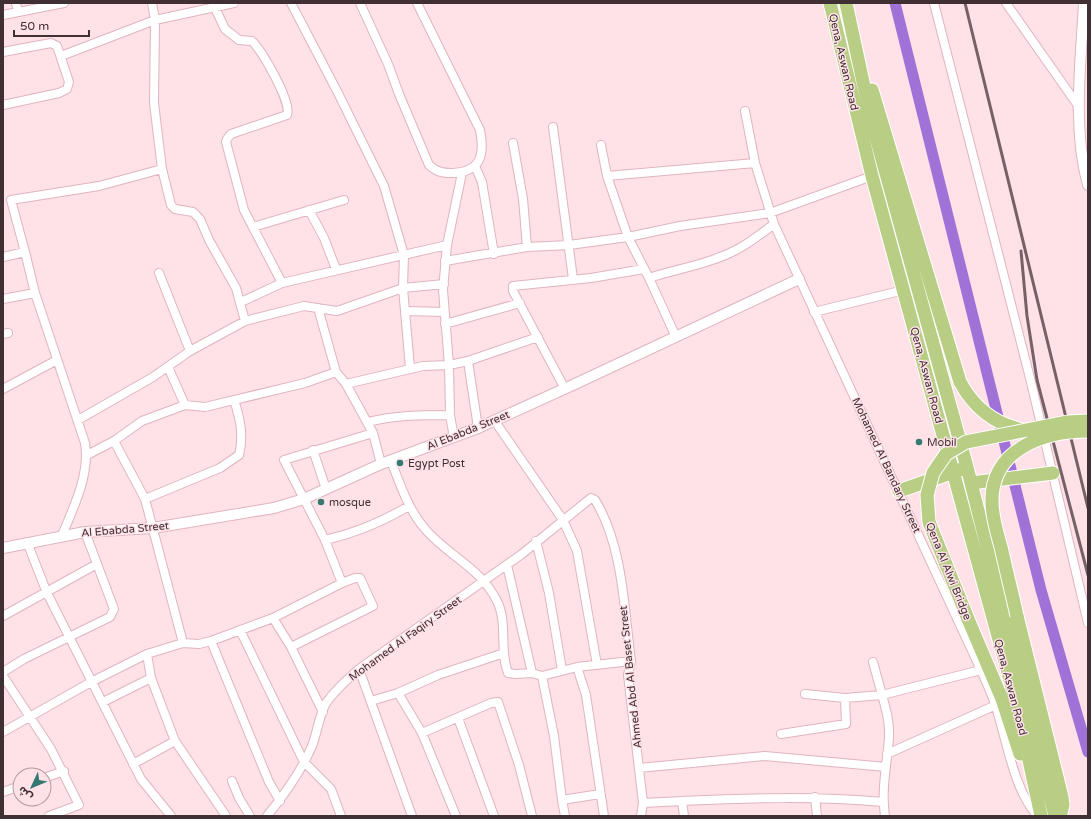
<svg xmlns="http://www.w3.org/2000/svg" width="1091" height="819" font-family="'Varela Round','Noto Sans Arabic',sans-serif">
<style>
.lines{fill:none;stroke-linecap:round;stroke-linejoin:round}
.canal{stroke:#a072d8;stroke-width:11}
.minor-casing{stroke:#e0b4be;stroke-width:10}
.tertiary-casing{stroke:#e0b4be;stroke-width:12}
.trunk-casing{stroke:#fff;stroke-width:15}
.minor{stroke:#fff;stroke-width:8}
.tertiary{stroke:#fff;stroke-width:10}
.trunk{stroke:#b8ce84;stroke-width:13}
.rail{stroke:#756166;stroke-width:3}
.trunk-bridge-casing{stroke:#fff;stroke-width:15;stroke-linecap:butt}
.trunk-bridge{stroke:#b8ce84;stroke-width:13}
.poi-dot{fill:#347a70;stroke:#fee2e8;stroke-width:1.5}
.labels{text-anchor:middle;stroke-width:3;stroke-linejoin:round;paint-order:stroke}
.street-label{font-size:11px;fill:#402f33;stroke:#fee2e8}
.poi-label{font-size:11px;fill:#402f33;stroke:#fee2e8;text-anchor:start}
</style>
<rect width="100%" height="100%" fill="#fee2e8"/>
<g class="lines">
<path class="canal" d="M895,3L1041,590L1088,752"/>
<defs>
<path id="minor" d="M16,3L18,12
M291,3L338,93L384,186L404,255L403,288L410,368
M360,3L388,64L399,94L429,165C437,172 442,173 452,173C481,172 485,155 480,130L417,3
M934,3L1031,382L1088,623
M1006,3L1079,107
M215,8L225,29L239,40L252,41C262,51 292,102 287,115L231,134L227,139L226,142L244,210L282,283
M3,15L64,3
M3,52L51,43L57,46L69,82L67,89L59,93L3,105
M61,56L155,20L234,3
M745,111L755,163L774,224L981,670C986,682 992,694 996,707C1006,738 1015,794 1038,816
M553,127L573,279
M513,143L523,199L527,247
M601,145L607,176L628,237L649,278L676,337
M475,166L482,182L494,254
M162,169L171,205L175,209L193,212L200,219L209,240L236,288L245,321
M607,176L755,163
M309,210L324,238L336,269
M253,227L344,200
M25,252L11,200L99,186L162,169L154,103L155,20L152,3
M3,257L25,252L35,293L85,443C90,474 74,507 62,535
M445,261L527,247L569,245L628,237L680,226L770,213L872,176
M159,273L190,351
M649,278C677,269 709,264 736,250C750,243 762,233 774,224
M3,299L35,293
M241,302L282,283L447,245
M318,308L336,372L346,384L373,433L381,464
M406,311L444,312
M814,312L904,290
M445,324L520,303
M3,334L8,333
M468,361L478,428
M168,367L185,405
M346,384L423,366L449,365L468,361L538,337
M3,389L57,360
M565,389L513,291V286L591,278L644,269
M78,420L153,377L190,351L245,321L304,306L337,311L403,288L444,284
M494,420L563,520L577,551L597,665
M368,422C395,415 422,415 450,415
M454,438L450,415L449,365L443,290L447,245L462,173
M114,441L145,499L183,643
M313,450L326,489
M87,455L114,441L142,421L185,405L205,407L305,383L336,372
M391,461C400,484 408,509 425,529C448,556 480,567 497,601C508,623 499,650 508,673L516,674L532,673L542,676L577,667L631,661
M145,499L220,468L239,455C244,436 240,418 234,400
M325,540C356,533 382,522 409,506
M536,541L549,593L562,670
M27,542L47,593L141,779L171,816
M507,565L532,673
M342,583L325,540L284,460L373,433
M3,616L97,564
M273,618L291,647L323,712
M240,630L304,762L331,789L341,816
M211,641L269,782L280,801
M147,654L151,678L175,741L226,816
M577,667L586,695L604,816
M359,669L412,816
M3,672L24,659L110,617L114,609L85,532
M3,676L51,749L79,805L49,816
M542,676L554,736L562,800L565,816
M398,693L422,733L456,816
M805,694L845,698
M371,701L398,693L438,675L504,653
M103,702L151,678
M458,718L494,816
M3,732L91,682L147,654L183,643L199,644L211,641L273,618L342,583L355,578H360L373,606L291,647
M422,733L491,703L498,702L519,765L532,816
M781,734L846,724L845,698L882,695L873,662
M887,754L996,705
M133,764L175,741
M639,768L765,756L886,767
M44,778L64,771
M232,781L239,798L250,816
M3,792L20,786
M815,797L817,816
M562,800L600,794
M643,803L682,801
M267,816C285,794 301,772 312,746C317,733 319,717 325,705C333,691 348,679 359,669L522,554L591,498L595,500C623,545 624,609 631,661L628,675L643,803L641,816
M684,816L682,801C750,798 816,796 883,802
M885,816C881,790 887,764 889,738C890,723 886,709 882,695L981,670"/>
<path id="tertiary" d="M1084,3C1081,62 1072,127 1088,185
M3,548L85,532L153,528L274,508L304,499L381,464L478,428L575,384L799,279"/>
<path id="trunk" d="M830,3L872,176L1018,709L1041,816
M846,3L871,119L967,467L1055,816
M872,90L960,382C974,408 994,424 1023,430
M971,483L1053,473
M899,491L962,469
M1017,616L1062,797L1063,805L1060,816
M968,619L1002,699L1020,754"/>
</defs>
<use href="#minor" class="minor-casing"/>
<use href="#tertiary" class="tertiary-casing"/>
<use href="#trunk" class="trunk-casing"/>
<use href="#minor" class="minor"/>
<use href="#tertiary" class="tertiary"/>
<use href="#trunk" class="trunk"/>
<path class="rail" d="M965,3L1088,508
M1021,251L1027,316L1037,380L1088,575"/>
<defs>
<path id="trunk-bridge" d="M1017,616C1012,593 1006,570 1001,547C997,533 992,517 992,502C991,449 1044,431 1088,431
M968,619L929,522L927,495L933,473L946,454L966,442L1068,422L1088,421"/>
</defs>
<use href="#trunk-bridge" class="trunk-bridge-casing"/>
<use href="#trunk-bridge" class="trunk-bridge"/>
</g>
<g class="poi-dot">
<circle cx="919" cy="442" r="4"/>
<circle cx="400" cy="463" r="4"/>
<circle cx="321" cy="502" r="4"/>
</g>
<g class="labels">
<g class="street-label">
<text transform="translate(844 62) rotate(77)" y="4">Qena, Aswan Road</text>
<text transform="translate(927 375) rotate(75)" y="4">Qena, Aswan Road</text>
<text transform="translate(468 430) rotate(-22)" y="4">Al Ebabda Street</text>
<text transform="translate(887 465) rotate(65)" y="4">Mohamed Al Bandary Street</text>
<text transform="translate(125 529) rotate(-5)" y="4">Al Ebabda Street</text>
<text transform="translate(949 571) rotate(68)" y="4">Qena Al Alwi Bridge</text>
<text transform="translate(405 638) rotate(-36)" y="4">Mohamed Al Faqiry Street</text>
<text transform="translate(630 677) rotate(-96)" y="4">Ahmed Abd Al Baset Street</text>
<text transform="translate(1011 687) rotate(75)" y="4">Qena, Aswan Road</text>
</g>
<g class="poi-label">
<text x="927" y="446">Mobil</text>
<text x="408" y="467">Egypt Post</text>
<text x="329" y="506">mosque</text>
</g>
</g>
<rect width="1091" height="819" fill="none" stroke="#402f33" stroke-width="8"/>
<g transform="translate(32 787) rotate(226)"><circle r="19" fill="#fee2e8" stroke="#b29aa0"/>
<path d="M0-3L7 15L0 10L-7 15Z" fill="#347a70"/>
<text y="-6" font-size="11" font-weight="bold" text-anchor="middle" fill="#402f33">ش</text>
</g>
<path d="M14 30v6h75v-6" fill="none" stroke="#402f33" stroke-width="2"/>
<text x="20" y="30" font-size="12" fill="#402f33" stroke="#fee2e8" stroke-width="3" paint-order="stroke">50 m</text>
</svg>
